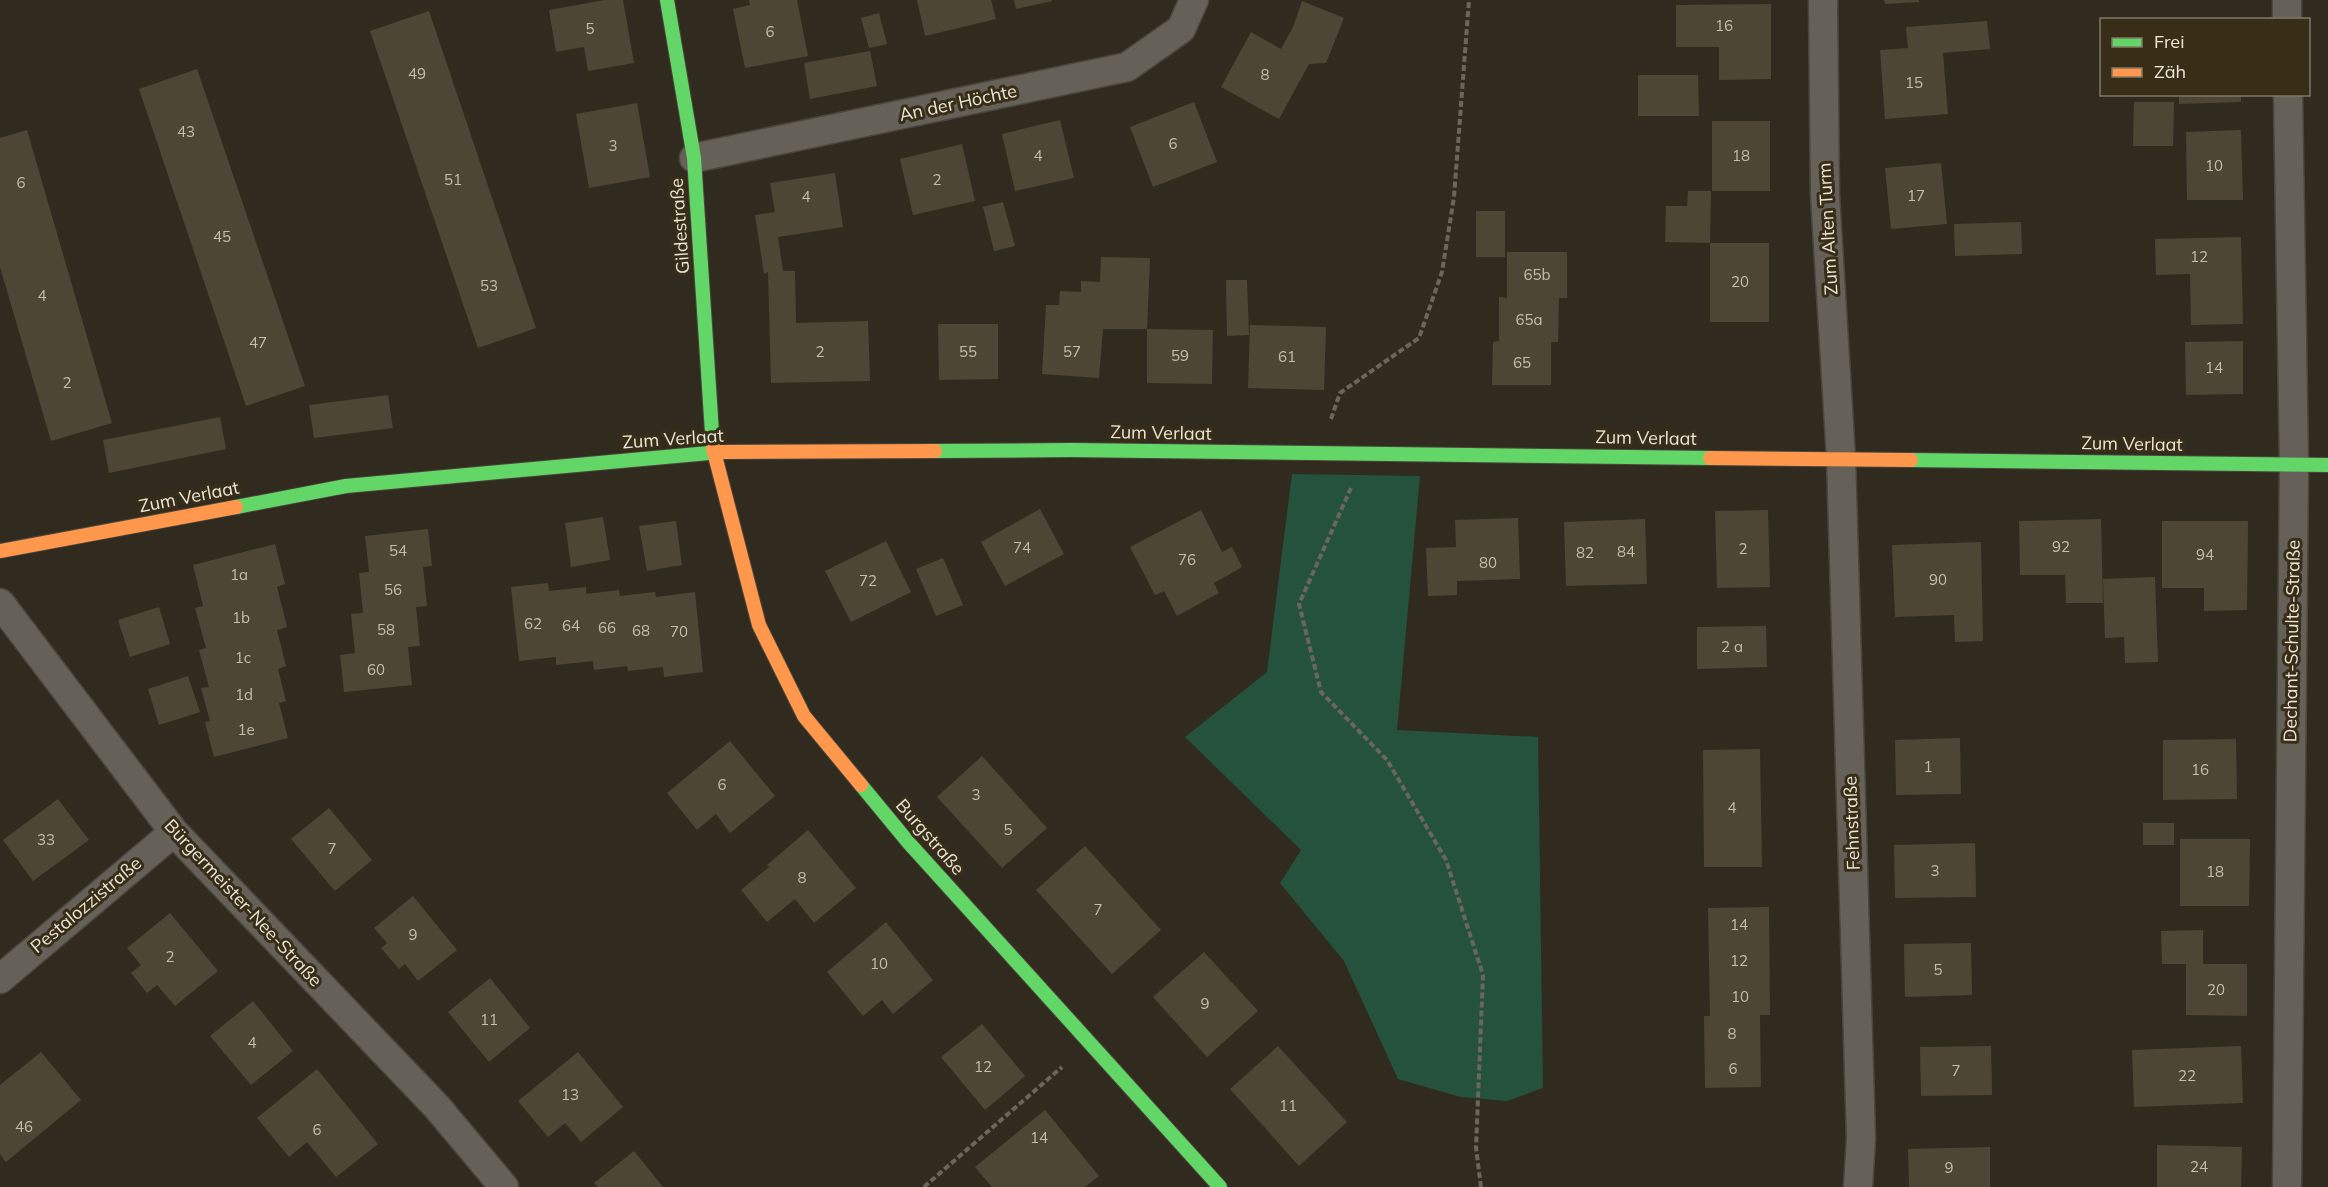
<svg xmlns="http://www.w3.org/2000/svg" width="2328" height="1187" font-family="Mulish,sans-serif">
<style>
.green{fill:#24523c}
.building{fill:#4d4634}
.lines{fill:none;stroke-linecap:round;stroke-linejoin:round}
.street-casing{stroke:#4a463c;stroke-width:31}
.fast-casing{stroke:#4a463c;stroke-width:16}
.slow-casing{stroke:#4a463c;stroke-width:16}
.path{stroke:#6a665e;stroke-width:4;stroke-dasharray:6 3;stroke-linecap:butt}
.street{stroke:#666158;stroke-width:28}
.fast{stroke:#63d668;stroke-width:14}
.slow{stroke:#ff974d;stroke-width:14}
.labels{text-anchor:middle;stroke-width:6;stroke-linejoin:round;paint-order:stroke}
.number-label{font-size:15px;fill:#c4beaf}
.street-label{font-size:18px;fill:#ece6d8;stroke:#382e18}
</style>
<rect width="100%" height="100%" fill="#312b1f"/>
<path class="green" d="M1292,474L1420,476L1397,730L1538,737L1543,1088L1507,1101L1461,1097L1398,1079L1344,961L1280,883L1301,850L1185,737L1267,672Z"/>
<path class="building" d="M605,0H623L634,63L588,71L584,47L556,52L549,10Z
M749,0H797L808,56L745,68L733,9L750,5Z
M917,0H991L996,19L925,36Z
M1014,0H1052V1L1016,9Z
M1884,0H1919V2L1885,4Z
M1302,1L1344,18L1326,63L1309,64L1279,119L1221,87L1251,32L1281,49L1293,27Z
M1771,4V79L1719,80V47H1676V5Z
M429,11L536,328L478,348L370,31Z
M879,13L887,44L869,48L861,18Z
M1987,21L1990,49L1943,53L1948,114L1885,119L1880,50L1908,48L1906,27Z
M870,51L877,86L810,99L804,63Z
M197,69L305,386L246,406L139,89Z
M1638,75H1698L1699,116H1638Z
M2179,94H2241V102L2179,104Z
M1194,102L1217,162L1153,187L1130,127Z
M2134,102H2174L2173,146H2133Z
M637,103L650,177L589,188L576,114Z
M1060,120L1074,178L1015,191L1002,134Z
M1712,121H1770V191H1712Z
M27,130L112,423L51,441L0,267V138Z
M2241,130L2243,200H2187L2186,132Z
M962,144L975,201L913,215L900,159Z
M1941,163L1947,224L1891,229L1885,168Z
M835,173L843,227L778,237L783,271H795L796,323L868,321L870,381L771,383L768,272L764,274L755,215L775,212L770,183Z
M1688,191H1711L1710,243H1769V322H1710V243L1665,242L1666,206H1687Z
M1003,202L1015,246L994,251L983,207Z
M1476,211H1505V257H1476Z
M2021,222L2022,254L1955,256L1954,224Z
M2241,237L2243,324L2191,325L2190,274L2156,275L2155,239Z
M1507,252H1567V298H1559L1558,342H1551V385H1492L1493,342L1499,341V297L1507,298Z
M1101,257L1150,258L1147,329H1103L1099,378L1042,374L1046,305H1059L1060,291L1081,292V281L1100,282Z
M1226,280H1247L1249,335L1227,336Z
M938,324H998V379L939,380Z
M1250,325L1326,327L1324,390L1248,388Z
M1147,329L1213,330L1212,384L1147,383Z
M2243,341V394L2186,395L2185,342Z
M388,395L393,428L314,438L309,405Z
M220,417L226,449L109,473L103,440Z
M1040,509L1064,554L1005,586L981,542Z
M1201,510L1222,552L1232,547L1242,567L1214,583L1219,593L1177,616L1164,591L1155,595L1130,547Z
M1768,510L1770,587L1717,588L1715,511Z
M603,517L610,560L571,567L565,523Z
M1518,518L1520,579L1457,581V595L1428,596L1426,548L1456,547L1455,520Z
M1645,519L1647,584L1566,586L1564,522Z
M2101,519L2103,603H2066L2065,575H2020L2019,521Z
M676,521L682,565L647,571L639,526Z
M2162,521H2248L2247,610L2204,611V588H2162Z
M428,529L432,566L423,567L427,606L416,607L420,646L408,647L412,685L344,692L340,655L355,653L351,614L363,613L359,573L369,572L365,536Z
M886,541L911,592L851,622L825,571Z
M1981,542L1983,641L1955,642L1954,615L1895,617L1892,545Z
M275,544L285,584L277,587L287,627L277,630L286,666L278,669L286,701L279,703L288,738L214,757L205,722L210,721L201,688L209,687L199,650L206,648L195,608L203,606L193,565Z
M943,558L963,605L936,616L916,569Z
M2155,577L2158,662L2125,663L2124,637L2105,638L2103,579Z
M548,583L549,591L586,587V594L619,590L620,596L655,592L656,597L695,592L703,672L664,677L663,667L628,671L627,666L594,670L593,661L556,665V657L519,661L511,587Z
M159,607L170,644L130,657L118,620Z
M1766,626L1767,667L1697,669V627Z
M188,676L200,712L159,725L148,689Z
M1960,738L1961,794L1896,795L1895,740Z
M2236,739L2237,799L2163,800V740Z
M730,741L775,796L730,833L716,814L697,830L667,793Z
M1760,749L1762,867H1704L1703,750Z
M982,756L1047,828L1002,868L937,797Z
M58,799L89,840L33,881L3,840Z
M329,808L372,860L335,891L291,839Z
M2143,823H2174V845H2143Z
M808,830L856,888L814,923L795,899L767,922L741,890L769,867L767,865Z
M2180,839H2250L2249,906H2180Z
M1975,843L1976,897L1895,898L1894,845Z
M1085,846L1161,930L1112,974L1036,890Z
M413,896L457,950L418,981L405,964L399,969L381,948L387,943L374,928Z
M1769,907L1770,1015H1760L1761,1087L1705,1088L1704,1016H1710L1708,908Z
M170,913L218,971L175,1006L157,985L147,993L131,973L141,965L127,948Z
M886,922L933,980L893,1014L882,1000L863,1016L827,972Z
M2203,930V964H2247V1016L2186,1015V964H2162L2161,931Z
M1971,943L1972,995L1905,997L1904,944Z
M1204,952L1258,1011L1207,1057L1153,997Z
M490,978L530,1028L489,1062L448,1012Z
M253,1001L293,1051L251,1085L210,1036Z
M982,1024L1025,1076L985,1110L941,1057Z
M1278,1046L1347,1122L1299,1166L1230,1089Z
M1991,1046L1992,1095L1921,1096L1920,1047Z
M2241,1046L2243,1103L2134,1107L2132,1050Z
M41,1052L81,1100L6,1162L0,1154V1085Z
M578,1052L623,1107L581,1142L565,1123L548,1137L518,1101Z
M317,1069L378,1144L336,1177L307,1142L289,1157L257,1118Z
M1045,1110L1099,1176L1085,1187H992L975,1167Z
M2157,1145L2242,1147L2241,1187H2157Z
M1990,1147V1187H1909L1908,1149Z
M634,1151L663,1187H598L594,1183Z"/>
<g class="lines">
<defs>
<path id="street" d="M1823,0L1825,195L1841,458L1861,1139L1858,1187
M2287,0V20
M694,158L1127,67L1181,29L1194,0
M0,603L174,832L437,1107L504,1187
M0,979L174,832
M2287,1187L2294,465L2288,94"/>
<path id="fast" d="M667,0L694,158L713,448
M935,451L1071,450L1710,458
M1911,460L2328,465
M236,507L346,486L720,452
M861,785L908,842L1220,1187"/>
<path id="slow" d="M713,448L759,625L804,716L861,785
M720,452L935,451
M1710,458L1911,460
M0,551L236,507"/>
</defs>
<use href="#street" class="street-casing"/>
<use href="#fast" class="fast-casing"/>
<use href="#slow" class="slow-casing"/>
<path class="path" d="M1331,419L1340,393L1419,338L1442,272L1454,197L1469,0
M1351,488L1299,604L1321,692L1387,760L1446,860L1483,975L1476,1148L1481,1187
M924,1187L1062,1067"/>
<use href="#street" class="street"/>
<use href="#fast" class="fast"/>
<use href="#slow" class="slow"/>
</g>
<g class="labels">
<g class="number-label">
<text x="1724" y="31">16</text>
<text x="590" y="34">5</text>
<text x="770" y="37">6</text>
<text x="417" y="79">49</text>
<text x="1265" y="80">8</text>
<text x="1914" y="88">15</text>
<text x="186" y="137">43</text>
<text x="1173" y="149">6</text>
<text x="613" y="151">3</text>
<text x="1038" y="161">4</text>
<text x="1741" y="161">18</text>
<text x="2214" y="171">10</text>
<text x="453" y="185">51</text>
<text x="937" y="185">2</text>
<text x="21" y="188">6</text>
<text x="1916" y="201">17</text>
<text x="806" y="202">4</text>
<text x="222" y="242">45</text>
<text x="2199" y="262">12</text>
<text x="1537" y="280">65b</text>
<text x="1740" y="287">20</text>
<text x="489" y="291">53</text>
<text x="42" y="301">4</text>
<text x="1529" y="325">65a</text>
<text x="258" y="348">47</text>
<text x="820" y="357">2</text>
<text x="968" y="357">55</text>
<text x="1072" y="357">57</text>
<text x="1180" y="361">59</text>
<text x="1287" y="362">61</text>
<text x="1522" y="368">65</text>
<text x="2214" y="373">14</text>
<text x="67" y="388">2</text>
<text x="2061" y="552">92</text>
<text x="1022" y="553">74</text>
<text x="1743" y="554">2</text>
<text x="398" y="556">54</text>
<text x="1626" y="557">84</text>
<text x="1585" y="558">82</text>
<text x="2205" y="560">94</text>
<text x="1187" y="565">76</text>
<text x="1488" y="568">80</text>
<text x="239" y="580">1a</text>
<text x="1938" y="585">90</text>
<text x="868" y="586">72</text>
<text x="393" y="595">56</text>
<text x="241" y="623">1b</text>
<text x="533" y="629">62</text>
<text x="571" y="631">64</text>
<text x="607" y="633">66</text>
<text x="386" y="635">58</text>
<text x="641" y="636">68</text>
<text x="679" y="637">70</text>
<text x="1732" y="652">2 a</text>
<text x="243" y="663">1c</text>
<text x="376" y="675">60</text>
<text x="244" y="700">1d</text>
<text x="246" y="735">1e</text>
<text x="1928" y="772">1</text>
<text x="2200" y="775">16</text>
<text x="722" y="790">6</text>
<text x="976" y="800">3</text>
<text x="1732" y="813">4</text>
<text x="1008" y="835">5</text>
<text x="46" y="845">33</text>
<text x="332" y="854">7</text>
<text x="1935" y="876">3</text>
<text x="2215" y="877">18</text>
<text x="802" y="883">8</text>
<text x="1098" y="915">7</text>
<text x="1739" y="930">14</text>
<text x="413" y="940">9</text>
<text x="170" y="962">2</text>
<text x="1739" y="966">12</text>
<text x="879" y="969">10</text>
<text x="1938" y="975">5</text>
<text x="2216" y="995">20</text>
<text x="1740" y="1002">10</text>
<text x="1205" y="1009">9</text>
<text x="489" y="1025">11</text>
<text x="1732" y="1039">8</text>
<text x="252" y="1048">4</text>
<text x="983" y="1072">12</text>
<text x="1733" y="1074">6</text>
<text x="1956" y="1076">7</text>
<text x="2187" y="1081">22</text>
<text x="570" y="1100">13</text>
<text x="1288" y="1111">11</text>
<text x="24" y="1132">46</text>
<text x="317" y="1135">6</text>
<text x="1039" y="1143">14</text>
<text x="2199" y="1172">24</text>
<text x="1949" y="1173">9</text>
</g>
<g class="street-label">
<text transform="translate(958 103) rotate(-12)" y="6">An der Höchte</text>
<text transform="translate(680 226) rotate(-94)" y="6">Gildestraße</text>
<text transform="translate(1828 229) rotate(-93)" y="6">Zum Alten Turm</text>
<text transform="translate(1161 433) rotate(1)" y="6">Zum Verlaat</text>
<text transform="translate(1646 438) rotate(1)" y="6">Zum Verlaat</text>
<text transform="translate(673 439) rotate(-4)" y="6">Zum Verlaat</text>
<text transform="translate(2132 444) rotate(1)" y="6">Zum Verlaat</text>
<text transform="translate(189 497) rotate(-11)" y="6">Zum Verlaat</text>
<text transform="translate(2292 641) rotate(-89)" y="6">Dechant-Schulte-Straße</text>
<text transform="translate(1852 823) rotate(-92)" y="6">Fehnstraße</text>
<text transform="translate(930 837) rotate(49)" y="6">Burgstraße</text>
<text transform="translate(243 903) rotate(47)" y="6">Bürgermeister-Nee-Straße</text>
<text transform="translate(86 905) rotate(-40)" y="6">Pestalozzistraße</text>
</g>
</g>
<rect x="2100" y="18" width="210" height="78" fill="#382e18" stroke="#807865" stroke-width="1.5"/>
<rect x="2112" y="38" width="30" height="9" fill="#63d668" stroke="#807865" stroke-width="1.5"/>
<text x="2154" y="48" font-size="18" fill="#ece6d8">Frei</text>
<rect x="2112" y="68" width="30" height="9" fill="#ff974d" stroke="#807865" stroke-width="1.5"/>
<text x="2154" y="78" font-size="18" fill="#ece6d8">Zäh</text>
</svg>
